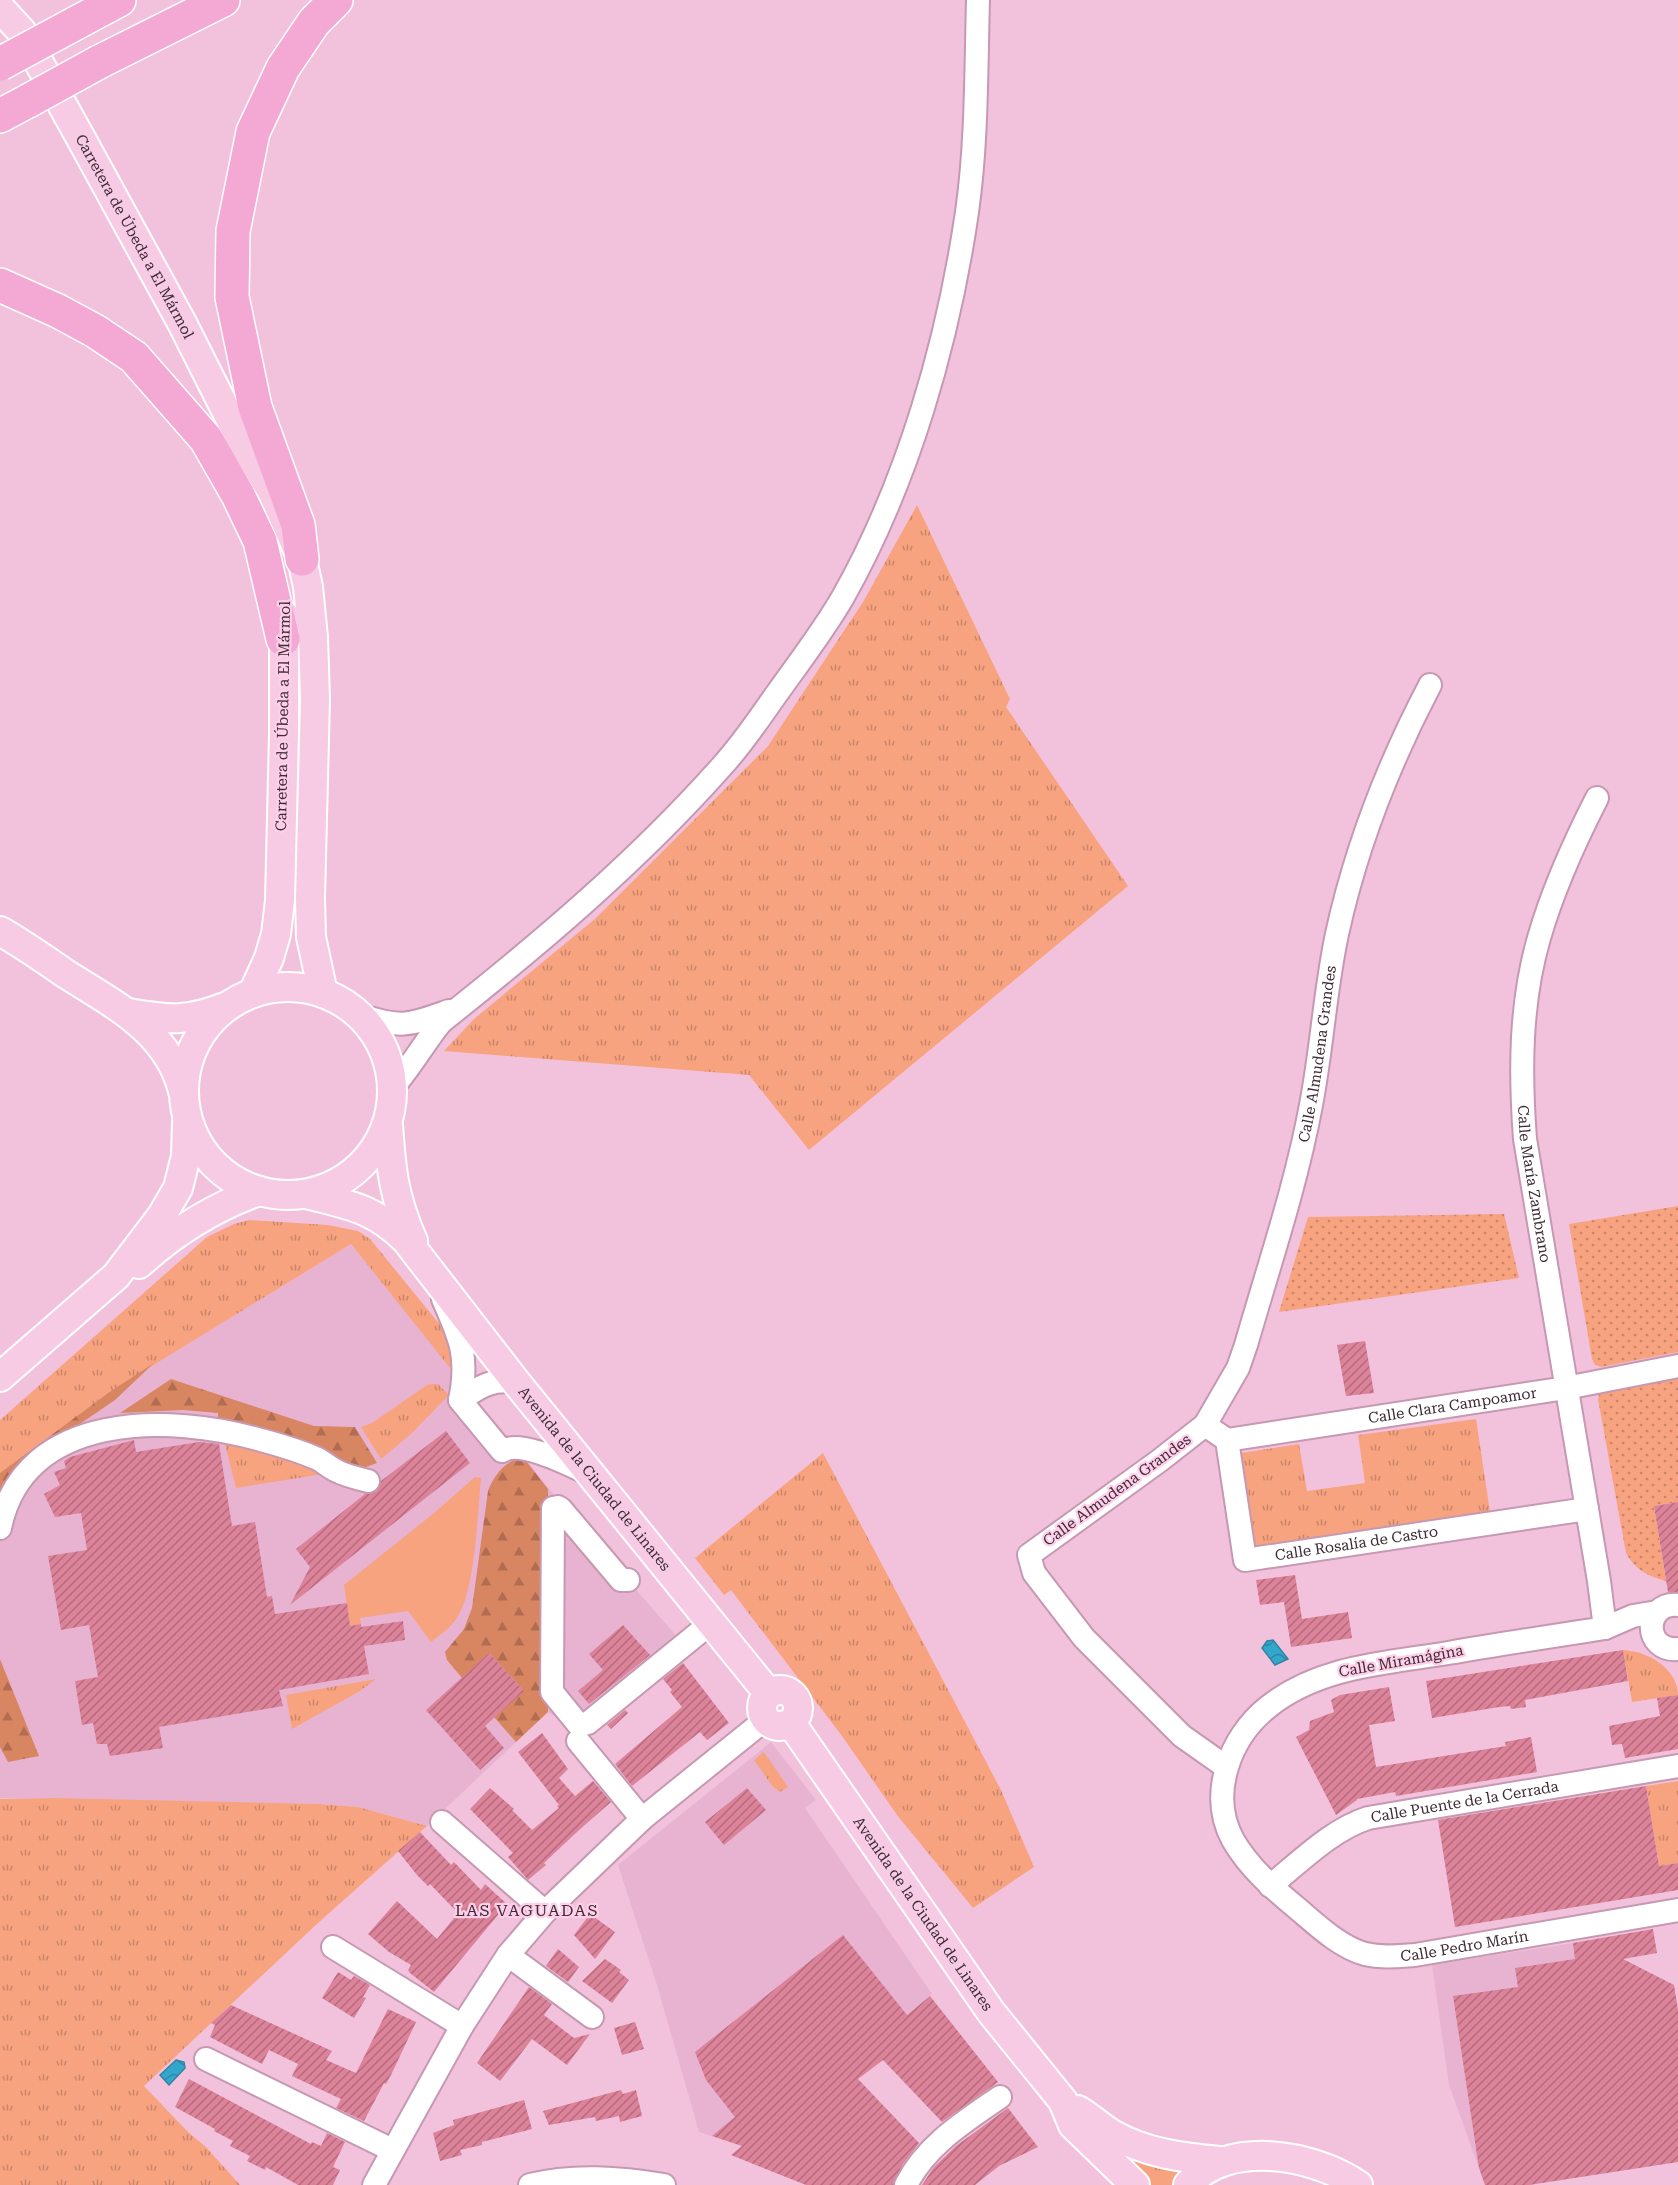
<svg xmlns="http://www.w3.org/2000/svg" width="1678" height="2185" font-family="'Roboto Serif',serif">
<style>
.built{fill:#e8b3d1}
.grass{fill:url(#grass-tufts)}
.forest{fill:url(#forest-firs)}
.park{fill:url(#park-dots)}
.garden{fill:#f8a37f}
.water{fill:url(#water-waves);stroke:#35829f;stroke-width:1.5}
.building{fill:url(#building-hatch)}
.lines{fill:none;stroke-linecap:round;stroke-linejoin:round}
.minor-casing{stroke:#c698b2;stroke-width:26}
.major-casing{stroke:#fff;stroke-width:32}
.highway-casing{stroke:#fff;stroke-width:36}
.minor{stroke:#fff;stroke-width:22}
.major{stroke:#f8cbe5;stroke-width:28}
.highway{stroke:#f4a8d4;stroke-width:33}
.highway-bridge-casing{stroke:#fff;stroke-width:36;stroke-linecap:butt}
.highway-bridge{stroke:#f4a8d4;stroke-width:33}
.labels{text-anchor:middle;stroke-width:4.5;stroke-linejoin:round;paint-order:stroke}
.street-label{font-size:15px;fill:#3d2b35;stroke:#ffcfea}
.neighbourhood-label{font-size:16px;letter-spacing:1.5px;fill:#3d2b35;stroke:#ffcfea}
</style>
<defs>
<pattern id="grass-tufts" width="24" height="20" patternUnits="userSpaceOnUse" patternTransform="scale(1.5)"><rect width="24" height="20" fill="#f8a37f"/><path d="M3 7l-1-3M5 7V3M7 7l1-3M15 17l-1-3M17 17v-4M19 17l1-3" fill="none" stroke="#ca8569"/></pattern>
<pattern id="forest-firs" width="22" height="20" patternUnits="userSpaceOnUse" patternTransform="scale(1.5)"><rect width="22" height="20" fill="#d88561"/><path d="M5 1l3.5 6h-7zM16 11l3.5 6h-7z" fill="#b06d51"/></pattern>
<pattern id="park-dots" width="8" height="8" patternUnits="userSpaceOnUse" patternTransform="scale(1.5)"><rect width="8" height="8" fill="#f8a37f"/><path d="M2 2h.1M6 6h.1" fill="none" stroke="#ca8569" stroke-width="1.8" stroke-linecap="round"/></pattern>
<pattern id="water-waves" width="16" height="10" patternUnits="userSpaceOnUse" patternTransform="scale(1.5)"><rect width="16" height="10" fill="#32a7cc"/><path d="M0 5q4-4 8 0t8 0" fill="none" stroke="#2c88a6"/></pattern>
<pattern id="building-hatch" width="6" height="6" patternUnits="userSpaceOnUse" patternTransform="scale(1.5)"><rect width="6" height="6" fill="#dc8299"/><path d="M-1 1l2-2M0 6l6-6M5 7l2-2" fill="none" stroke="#b46b7e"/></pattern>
</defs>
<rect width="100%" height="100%" fill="#f2c2dd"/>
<path class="built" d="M351,1244L555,1496L692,1654L588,1733L576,1730L548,1712L427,1826L358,1807L320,1804L0,1798V1473L108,1393Z
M771,1742L816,1800L805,1808L932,1994L800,2102L742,2146L699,2132L657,1985L618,1865Z
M1573,1943L1609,2172L1529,2185H1485L1449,2085L1432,1965Z"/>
<path class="grass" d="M917,505L1010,699L1006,707L1128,886L809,1150L749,1075L444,1051L474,1019L596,918L768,746L863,602Z
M249,1220L328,1225L358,1231L370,1239L446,1332L454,1373L351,1244L108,1393L0,1473V1420L207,1237L234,1224Z
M433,1384H438L449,1395L411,1434L381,1459L361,1427L372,1423L427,1385Z
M1476,1419L1490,1512L1254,1547L1241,1453L1299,1444L1307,1491L1365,1483L1358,1435Z
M224,1440L312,1465L323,1474L236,1488Z
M823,1453L1001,1790L1034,1867L973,1908L897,1815L842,1736L731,1590L724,1595L695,1558Z
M1623,1650C1648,1651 1678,1669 1678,1695L1632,1702Z
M376,1679L360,1691L292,1729L286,1695Z
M764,1752L788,1787L780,1792L773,1787L754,1760Z
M1678,1781V1863L1659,1866L1646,1786Z
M55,1798L320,1804L358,1807L427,1826L318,1923L144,2086L188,2132L206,2147L240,2185H0V1799Z
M1114,2145L1186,2170L1174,2185H1149Z"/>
<path class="forest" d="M154,1363L115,1400L43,1449L0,1500V1473L108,1393Z
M171,1379L314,1426L355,1427L377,1463L358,1470L218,1420V1413L183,1410L120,1413Z
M523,1457L548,1489V1712L516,1742L494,1717L523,1690L489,1653L462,1678L447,1660L445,1652L464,1629L472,1608L488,1491C494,1475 505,1461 523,1457Z
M0,1659L39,1756L8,1762L0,1747Z"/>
<path class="park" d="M1678,1206V1352L1601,1367L1595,1365L1592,1359L1569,1224Z
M1504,1214L1519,1278L1279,1312L1308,1217Z
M1678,1376V1502L1654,1506L1666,1581C1649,1577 1635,1570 1626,1553L1598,1399L1599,1394L1603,1391Z"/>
<path class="garden" d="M475,1477L481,1478C478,1512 475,1589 458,1616C452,1627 441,1634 431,1642L408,1611L360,1618L361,1624L350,1626L344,1585L434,1513Z"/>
<path class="water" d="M1273,1640L1288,1659L1275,1665L1262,1648L1267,1641Z
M176,2060L184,2062L185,2068L169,2085L160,2075Z"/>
<path class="building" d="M1365,1341L1374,1393L1346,1396L1337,1345Z
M446,1431L470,1463L290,1605L310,1567L296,1549L365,1494L377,1491L381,1481Z
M134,1440L136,1452L199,1442L219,1444L232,1526L255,1522L267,1597L272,1596L275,1614L347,1603L350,1626L361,1624V1627L403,1621L405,1640L364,1646L369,1674L279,1690L283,1706L159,1727L163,1748L110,1756L107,1744H97L93,1723L82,1725L75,1681L98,1677L89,1625L61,1630L48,1556L87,1550L81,1513L55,1517L44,1494L60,1485L54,1472L66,1468L64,1461L70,1457Z
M1678,1502V1592H1668L1654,1506Z
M1295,1575L1302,1619L1348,1612L1352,1638L1291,1647L1284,1602L1260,1605L1256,1580Z
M623,1625L650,1655L589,1704L578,1691L603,1670L589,1654Z
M1623,1650L1628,1681L1525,1700L1526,1707L1511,1709L1510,1706L1499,1707L1432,1718L1426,1681Z
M489,1653L524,1691L485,1726L504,1748L480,1770L426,1710Z
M683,1663L729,1723L707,1740L700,1732L632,1786L615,1764L682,1707L670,1692L672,1690L663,1679Z
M1389,1687L1395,1721L1369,1725L1376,1767L1506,1746L1505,1742L1531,1737L1537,1772L1396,1796L1395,1792L1357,1799V1800L1336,1815L1296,1737L1309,1730L1310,1721L1334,1712L1331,1700L1340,1695Z
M1678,1695V1749L1625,1758L1622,1744L1612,1745L1609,1726L1660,1716L1657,1698Z
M625,1710L628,1713L611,1729L607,1725Z
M542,1733L568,1769L559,1778L575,1796L593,1781L611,1802L578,1831L544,1863L546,1865L528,1880L508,1857L513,1853L470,1809L490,1788L514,1809L512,1810L532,1830L559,1808L557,1806L559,1805L518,1752Z
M1646,1786L1659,1866L1678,1863V1890L1455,1927L1438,1820Z
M747,1788L766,1810L724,1845L705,1822Z
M420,1832L451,1865L454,1862L481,1890L485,1884L507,1904L434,1992L410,1973L408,1970L411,1965L389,1952L368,1934L397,1901L437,1939L458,1913L430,1884L428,1886L417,1875L398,1851Z
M590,1914L615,1932L595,1959L574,1935Z
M1653,1929L1657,1953L1623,1959L1674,1985L1678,2010V2162L1529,2185H1485L1479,2168L1453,1996L1518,1987L1515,1968L1575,1959L1573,1943Z
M843,1935L907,2015L930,1996L998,2082L942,2122L883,2060L858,2079L919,2143L903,2164L893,2185H806L731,2155L742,2146L712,2136L735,2117L706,2080L695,2052Z
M558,1949L579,1967L568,1982L546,1966Z
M605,1959L621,1970L619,1972L629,1980L612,2003L582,1981Z
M338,1972L351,1980L354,1976L370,1985L363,1997L366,1998L354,2018L322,1998Z
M529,1987L552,2004L544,2015L574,2038L590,2034L567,2065L532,2039L500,2081L477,2063Z
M231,2005L332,2051L326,2060L356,2073L388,2009L416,2022L391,2075L386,2084L384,2083L364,2121L336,2108L341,2099L292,2076L298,2064L269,2050L262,2064L210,2037L215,2025L211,2023Z
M635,2022L644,2049L622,2055L614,2028Z
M189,2079L311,2144L312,2142L321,2146L327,2133L345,2142L333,2167L340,2170L333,2185H298L266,2167L265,2170L247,2161L250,2156L230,2146L233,2141L214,2131L215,2129L175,2107Z
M621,2090L623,2094L636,2090L642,2116L620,2122L619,2116L596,2121L595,2117L549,2125L543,2111Z
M524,2100L532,2129L482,2142V2145L460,2150L462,2155L440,2161L433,2133L454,2125L453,2120Z
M1008,2108L1038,2147L999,2166L975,2185H922L934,2167L956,2146Z"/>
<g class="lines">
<defs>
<g id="minor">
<path id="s1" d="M1597,798C1574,843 1553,889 1539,938C1520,1003 1520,1072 1525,1139L1599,1581L1605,1628"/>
<path d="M360,1015C402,1029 409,1025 449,1011"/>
<path d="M393,1087C411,1067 424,1043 441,1022C541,943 639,860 723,765C744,742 760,717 778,692C800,661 824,630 843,597C908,482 948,342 967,212C977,142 976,70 978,0"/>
<path d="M443,1299C460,1338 469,1356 460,1400L502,1451C522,1439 571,1466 592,1475"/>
<path d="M460,1400C481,1386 491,1379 516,1382"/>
<path d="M1205,1425L1159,1461L1029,1555L1034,1573L1084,1638L1182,1736L1226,1767"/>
<path id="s2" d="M1227,1440L1205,1425L1238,1368L1246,1345C1269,1265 1296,1186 1311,1105C1322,1048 1325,990 1337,934C1356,847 1389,763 1430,685"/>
<path id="s3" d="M1227,1440L1245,1560L1587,1509"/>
<path id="s4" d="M1227,1440L1566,1388L1678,1366"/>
<path d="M0,1528C24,1410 171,1414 261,1440C280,1445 300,1451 318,1459C325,1463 330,1468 337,1471C346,1476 358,1478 368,1481"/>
<path d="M628,1580H621L561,1509L558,1507L553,1508L552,1692L578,1724L581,1725L588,1723L712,1622"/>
<path d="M1678,1605C1643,1602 1643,1652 1678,1649"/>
<path id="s5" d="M1657,1612L1633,1616L1605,1628C1553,1636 1500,1644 1448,1653C1387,1663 1319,1666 1268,1707C1230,1737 1208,1794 1233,1840C1249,1868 1274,1889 1298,1909C1318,1926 1340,1947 1365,1954C1382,1958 1398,1956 1415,1955L1678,1910"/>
<path d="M578,1741L642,1819"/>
<path d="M442,1822L545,1912"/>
<path id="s6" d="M1270,1886C1300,1862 1331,1830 1368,1818L1678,1766"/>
<path d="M333,1947L462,2026"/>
<path d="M508,1955L592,2017"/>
<path d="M206,2059L392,2150"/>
<path d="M374,2185L462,2026L508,1955L545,1912L642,1819L766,1719"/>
<path d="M530,2185C574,2174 621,2178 664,2185"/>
<path d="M906,2185C926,2145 964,2122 1000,2097"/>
</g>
<g id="major">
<path id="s7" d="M0,8L22,32L84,144L182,323L242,442L273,493L302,559L308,587L313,637L315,699L310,898L311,937L323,993"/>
<path d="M0,931C23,944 44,959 66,974C115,1005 168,1031 183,1091"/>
<circle cx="288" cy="1091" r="104"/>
<path d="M253,993L269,958L276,934L280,900L284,734V615"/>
<path d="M129,1013C169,1020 187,1022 225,1007"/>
<path d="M388,1124C391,1171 394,1198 413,1241"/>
<path id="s8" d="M306,1194C349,1205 374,1208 406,1240L516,1382L769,1694"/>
<path d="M139,1264C174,1232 214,1207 259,1191"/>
<path d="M0,1377L116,1276L161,1217L178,1188L186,1156L187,1122"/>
<circle cx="780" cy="1708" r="18"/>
<path id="s9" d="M791,1723L991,2012L1063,2101L1073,2125L1135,2185"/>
<path d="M1078,2110C1090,2117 1100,2127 1112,2134C1145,2153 1183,2158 1220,2161"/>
<path d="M1188,2185C1227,2139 1313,2154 1358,2185"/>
</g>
<path id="highway" d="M76,23L119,0
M99,62L223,0
M0,116L28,101
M0,285L58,311L95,331L134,357L206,439L238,495L260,541L283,639
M302,559L298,525L255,407L232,297L233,231L253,132L283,68L314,22L336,0"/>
</defs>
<use href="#minor" class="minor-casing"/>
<use href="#major" class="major-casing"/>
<use href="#highway" class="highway-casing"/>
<use href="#minor" class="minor"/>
<use href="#major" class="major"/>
<use href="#highway" class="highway"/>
<defs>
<path id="highway-bridge" d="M0,64L76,23
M28,101L99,62"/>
</defs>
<use href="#highway-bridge" class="highway-bridge-casing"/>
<use href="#highway-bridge" class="highway-bridge"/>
</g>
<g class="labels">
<g class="street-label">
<text dy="5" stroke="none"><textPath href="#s7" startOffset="266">Carretera de Úbeda a El Mármol</textPath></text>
<text transform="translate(283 716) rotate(-89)" y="5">Carretera de Úbeda a El Mármol</text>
<text dy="5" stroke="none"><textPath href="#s2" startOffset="417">Calle Almudena Grandes</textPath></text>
<text dy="5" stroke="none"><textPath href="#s1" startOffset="400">Calle María Zambrano</textPath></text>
<text dy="5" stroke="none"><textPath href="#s4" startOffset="228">Calle Clara Campoamor</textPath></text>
<text dy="5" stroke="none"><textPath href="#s8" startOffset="416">Avenida de la Ciudad de Linares</textPath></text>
<text transform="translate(1117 1490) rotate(-36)" y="5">Calle Almudena Grandes</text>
<text dy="5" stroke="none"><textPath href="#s3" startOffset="234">Calle Rosalía de Castro</textPath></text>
<text transform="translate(1401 1661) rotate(-10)" y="5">Calle Miramágina</text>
<text dy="5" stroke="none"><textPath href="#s6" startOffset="218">Calle Puente de la Cerrada</textPath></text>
<text dy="5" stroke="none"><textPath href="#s9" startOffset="232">Avenida de la Ciudad de Linares</textPath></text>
<text dy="5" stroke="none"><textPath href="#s5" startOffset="830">Calle Pedro Marín</textPath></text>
</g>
<g class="neighbourhood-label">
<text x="527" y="1916">LAS VAGUADAS</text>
</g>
</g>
</svg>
